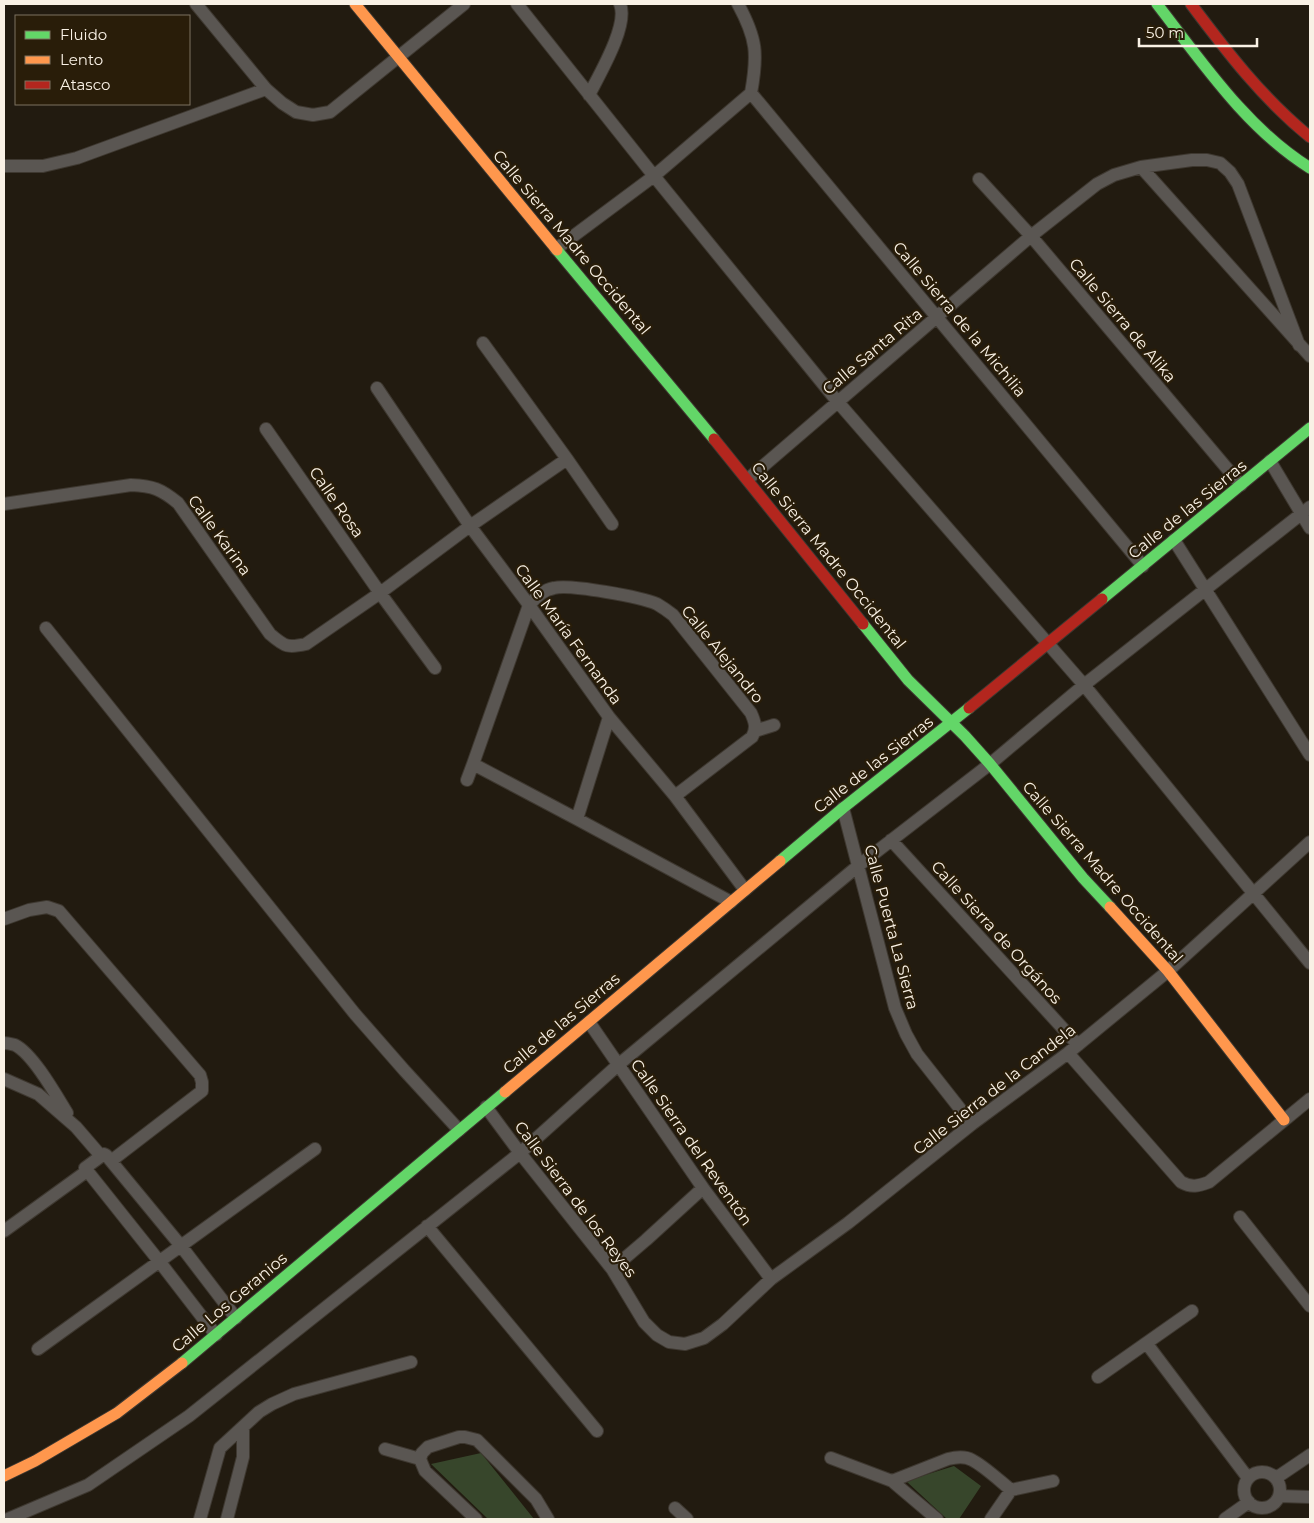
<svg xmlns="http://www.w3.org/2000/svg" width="1314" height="1523" font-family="Montserrat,sans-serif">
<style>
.green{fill:#37462b}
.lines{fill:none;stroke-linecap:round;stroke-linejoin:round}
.street-casing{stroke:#3e3830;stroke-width:14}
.fast-casing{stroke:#3e3830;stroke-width:13}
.slow-casing{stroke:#3e3830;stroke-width:13}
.jam-casing{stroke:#3e3830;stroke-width:13}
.street{stroke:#5a5652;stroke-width:12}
.fast{stroke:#63d668;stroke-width:11}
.slow{stroke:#ff974d;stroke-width:11}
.jam{stroke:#b3261e;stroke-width:11}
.labels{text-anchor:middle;stroke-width:4.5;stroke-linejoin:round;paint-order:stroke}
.street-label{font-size:16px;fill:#f9f1e5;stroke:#291d09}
</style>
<rect width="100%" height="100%" fill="#221b10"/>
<path class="green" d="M481,1453L534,1519H488L431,1464Z
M954,1466L981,1486L959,1519H947L906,1481Z"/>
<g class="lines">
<defs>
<path id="street" d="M196,4L266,89L282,103L296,112L313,115L330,112L464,4
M517,4L654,176L837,401L1084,685L1310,963
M738,4C757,39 758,54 751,93
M751,93L1143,566
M589,95C599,75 629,25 620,4
M4,166H43L77,158L266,89
M1141,167L1310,356
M979,179L1031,236L1241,485
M556,249L654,176L751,93
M483,343L567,459L612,524
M377,388L470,526L529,605L609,717L675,796L745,890
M266,429L380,593L435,668
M1270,461L1310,528
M748,479L1031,236L1097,184L1114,175L1141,167L1192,160H1207L1220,163L1230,172L1238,184L1299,345
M4,504L131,485C153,486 161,489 178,503L270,634C285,647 288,648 306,644L380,593L470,526L567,459
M1174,540L1310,755
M46,628L355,1014L404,1070L459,1130
M755,731L774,725
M467,780L473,764
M675,796L752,737C757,728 755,722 751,713L673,615C668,611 662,607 657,604C641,597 570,584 554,588C543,590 537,597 529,605L473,764L577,819L731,902
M843,808L895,1008L906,1034L917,1054L972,1124
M577,819L609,717
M891,840L1078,1045
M4,919L29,910L47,907L59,911L200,1075L202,1082V1091L111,1161
M589,1022L703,1188L771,1279
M4,1043C8,1043 11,1044 15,1045C33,1054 56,1095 67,1113
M1068,1053L1181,1182C1192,1188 1198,1186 1209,1182L1310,1099
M4,1079L38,1094L76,1127L101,1156
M486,1107L520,1153L612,1269L644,1322L657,1335L669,1342L685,1344L704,1338L723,1324L771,1279L848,1223L972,1124L1068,1053L1168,971L1310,842
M1240,1217L1310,1306
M427,1226L597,1431
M4,1231L87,1171
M612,1269L646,1240L703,1188
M216,1335L159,1261L85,1168L104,1154L106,1155L181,1246L236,1318
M1147,1344L1248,1478
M38,1349L315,1149
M1098,1377L1192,1311
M385,1449L420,1459
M831,1458L892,1481L937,1519
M1244 1490a18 18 0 1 1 36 0a18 18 0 1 1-36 0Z
M1276,1478L1310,1455
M892,1481L948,1459C956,1457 965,1456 972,1460C984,1466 1001,1482 1011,1490
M1279,1496L1310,1497
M675,1508L687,1519
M8,1519L88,1485L189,1416L520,1153L618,1065L858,866L990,764L1084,685L1310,507
M200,1519L220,1448L259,1412L272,1404L294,1394L411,1362
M227,1519L243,1457V1427
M476,1519L425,1471L420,1459L422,1453L428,1447L459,1437H465L477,1440L536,1499L548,1519
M991,1519L1011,1490L1053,1481
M1225,1519L1249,1502"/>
<path id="fast" d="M1157,4C1202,62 1247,129 1310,168
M557,250L714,439
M1102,599L1310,428
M863,624L908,680L965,736L990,764L1083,878L1110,907
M780,861L843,808L969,708
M182,1363L505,1092"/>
<path id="slow" d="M355,4L557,250
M1110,907L1168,971L1284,1120
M505,1092L780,861
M4,1476L35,1461L117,1413L182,1363"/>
<path id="jam" d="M1191,4C1227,52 1263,99 1310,137
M714,439L863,624
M969,708L1102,599"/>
</defs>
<use href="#street" class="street-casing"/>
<use href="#fast" class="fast-casing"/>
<use href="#slow" class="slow-casing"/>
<use href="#jam" class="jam-casing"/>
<use href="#street" class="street"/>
<use href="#fast" class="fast"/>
<use href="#slow" class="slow"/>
<use href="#jam" class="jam"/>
</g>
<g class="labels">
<g class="street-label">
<text transform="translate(572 242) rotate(50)" y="6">Calle Sierra Madre Occidental</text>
<text transform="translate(960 319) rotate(50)" y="6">Calle Sierra de la Michilia</text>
<text transform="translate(1123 320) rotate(50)" y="6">Calle Sierra de Alika</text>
<text transform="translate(872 351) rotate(-40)" y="6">Calle Santa Rita</text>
<text transform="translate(337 502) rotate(55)" y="6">Calle Rosa</text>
<text transform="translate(1187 509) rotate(-39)" y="6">Calle de las Sierras</text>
<text transform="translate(220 535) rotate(54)" y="6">Calle Karina</text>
<text transform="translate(829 555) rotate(51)" y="6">Calle Sierra Madre Occidental</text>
<text transform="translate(569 634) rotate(54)" y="6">Calle María Fernanda</text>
<text transform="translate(723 654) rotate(51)" y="6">Calle Alejandro</text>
<text transform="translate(873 764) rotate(-38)" y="6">Calle de las Sierras</text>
<text transform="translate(1103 872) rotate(49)" y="6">Calle Sierra Madre Occidental</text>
<text transform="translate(892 927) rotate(75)" y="6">Calle Puerta La Sierra</text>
<text transform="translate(997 932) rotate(48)" y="6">Calle Sierra de Orgános</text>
<text transform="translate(561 1023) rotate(-40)" y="6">Calle de las Sierras</text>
<text transform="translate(994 1089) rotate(-38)" y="6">Calle Sierra de la Candela</text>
<text transform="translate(692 1142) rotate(55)" y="6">Calle Sierra del Reventón</text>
<text transform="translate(576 1199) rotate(53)" y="6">Calle Sierra de los Reyes</text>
<text transform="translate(229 1302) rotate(-40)" y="6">Calle Los Geranios</text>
</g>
</g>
<rect width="1314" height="1523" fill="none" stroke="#f9f1e5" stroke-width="10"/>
<rect x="15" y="15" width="175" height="90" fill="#291d09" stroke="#7c7261"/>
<rect x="25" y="31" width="25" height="8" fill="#63d668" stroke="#7c7261"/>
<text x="60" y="40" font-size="15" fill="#f9f1e5">Fluido</text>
<rect x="25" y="56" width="25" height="8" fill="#ff974d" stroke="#7c7261"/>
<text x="60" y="65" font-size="15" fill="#f9f1e5">Lento</text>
<rect x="25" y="81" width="25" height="8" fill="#b3261e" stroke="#7c7261"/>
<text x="60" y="90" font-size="15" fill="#f9f1e5">Atasco</text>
<path d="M1139 38v8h118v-8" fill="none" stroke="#f9f1e5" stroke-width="2.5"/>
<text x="1146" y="38" font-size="15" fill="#f9f1e5" stroke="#291d09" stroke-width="4" paint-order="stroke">50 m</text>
</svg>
